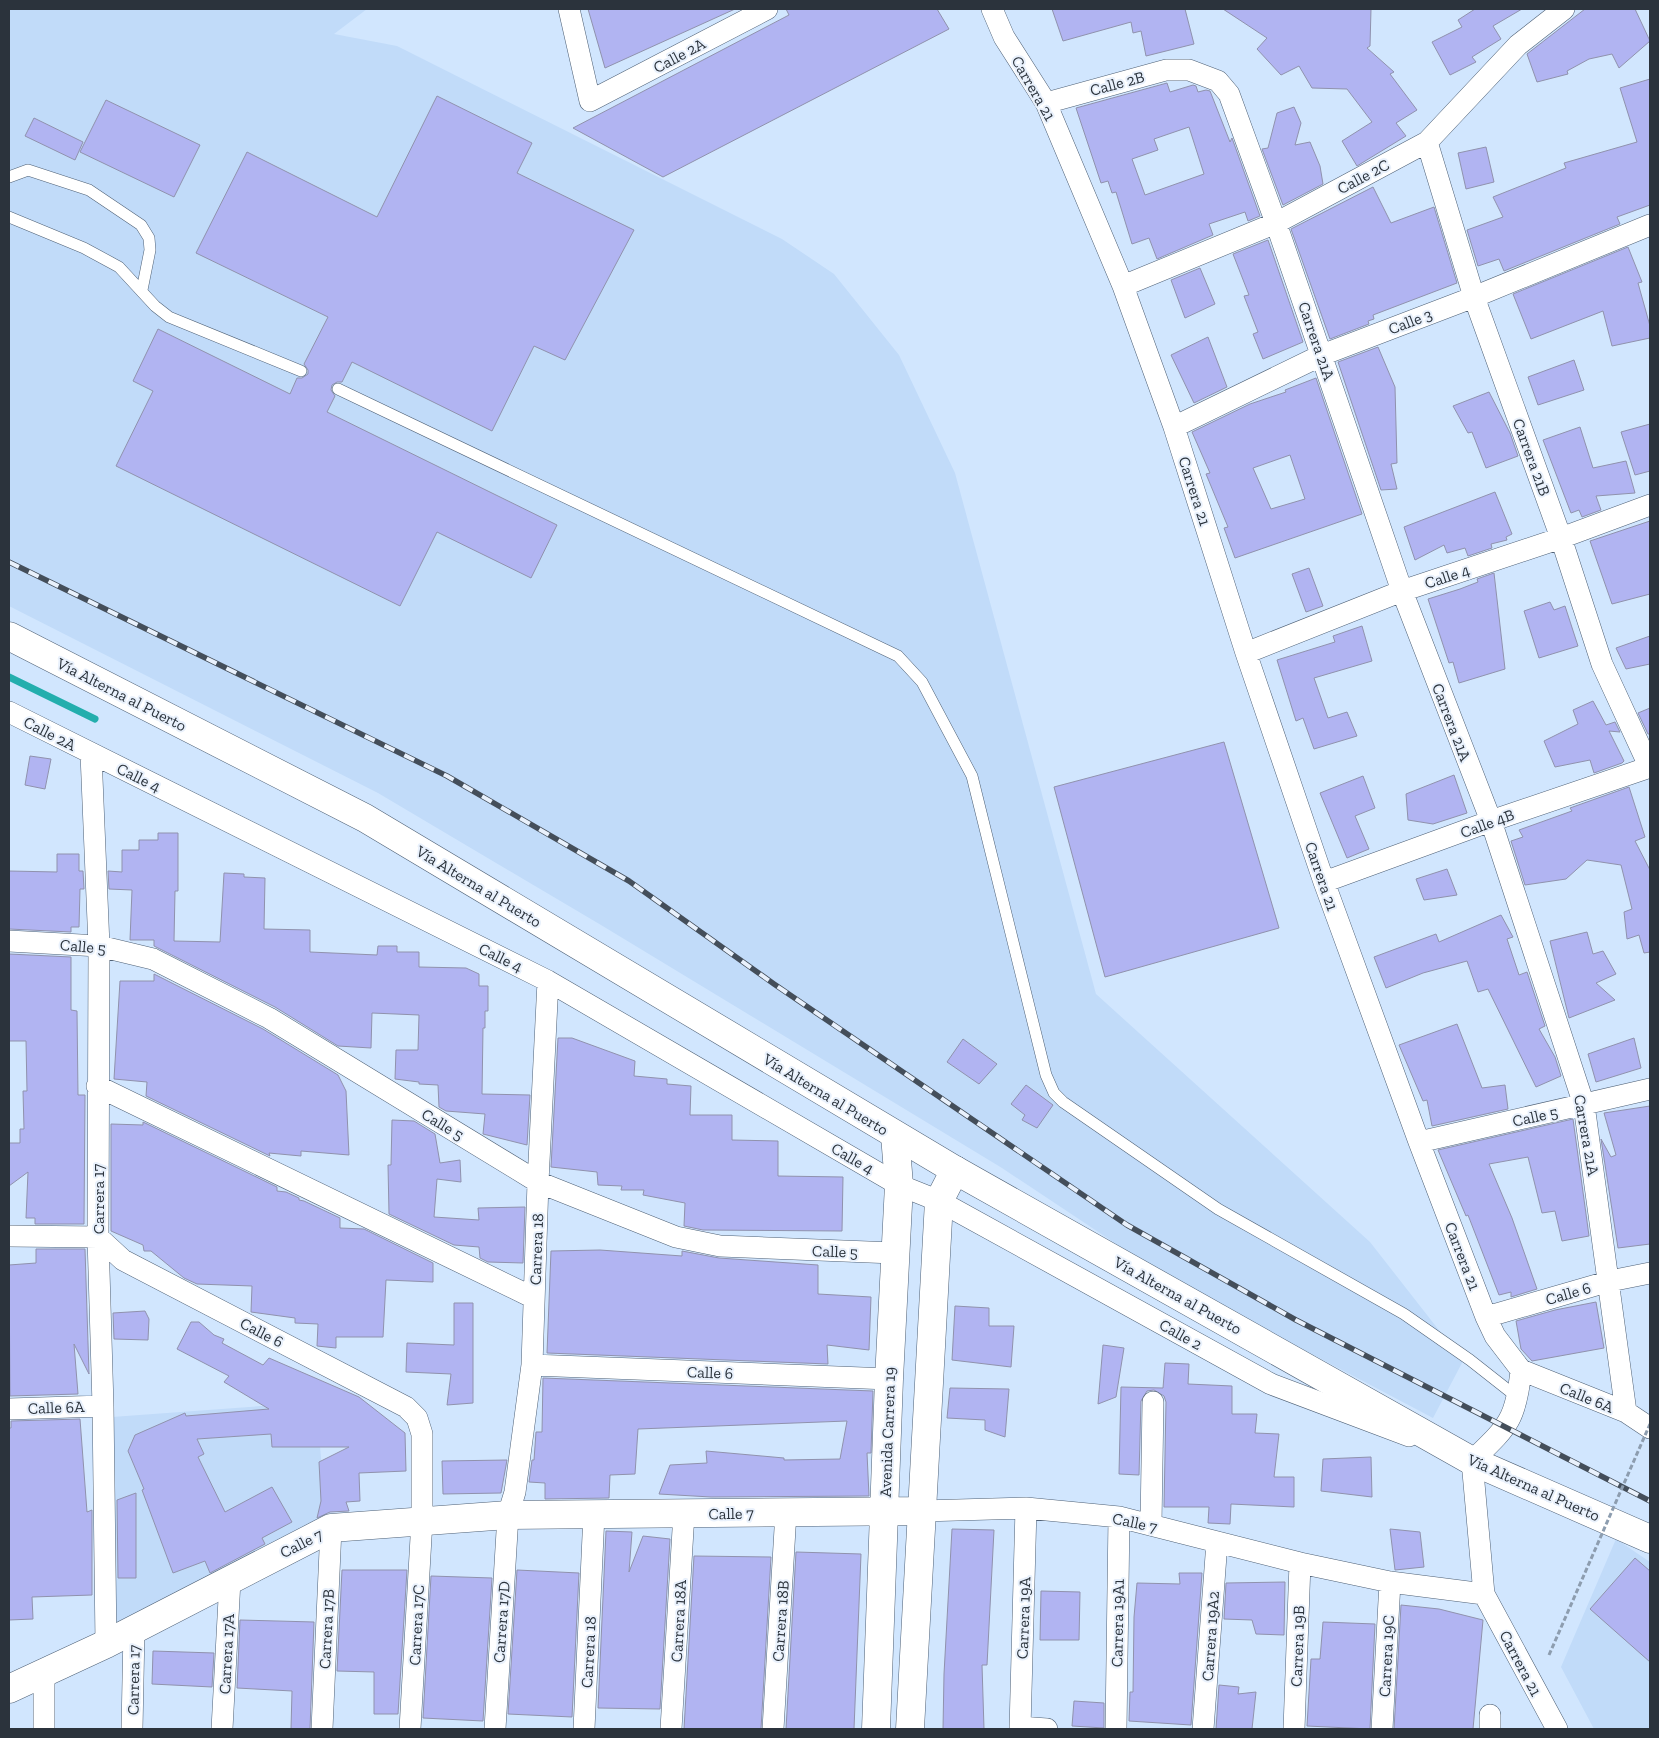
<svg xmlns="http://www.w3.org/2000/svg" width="1659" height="1738" font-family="'Zilla Slab',serif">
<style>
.built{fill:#c1dbf9}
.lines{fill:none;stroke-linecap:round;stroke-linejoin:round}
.stream{stroke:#23aead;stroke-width:7}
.building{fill:#b1b4f2;stroke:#9092ad;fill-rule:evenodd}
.lane-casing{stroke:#4f6176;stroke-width:12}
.street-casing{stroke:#4f6176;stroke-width:22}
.secondary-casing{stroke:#4f6176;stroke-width:29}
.primary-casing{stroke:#4f6176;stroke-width:29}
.lane{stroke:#fff;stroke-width:11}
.street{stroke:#fff;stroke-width:21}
.secondary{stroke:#fff;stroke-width:28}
.primary{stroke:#fff;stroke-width:28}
.rail-casing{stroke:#444e5a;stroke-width:5.5}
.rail{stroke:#e9f1fc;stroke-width:4;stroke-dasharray:11;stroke-linecap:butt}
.path-bridge{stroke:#8d9daf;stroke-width:3;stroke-dasharray:5 2.5;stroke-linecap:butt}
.labels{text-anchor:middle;stroke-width:4;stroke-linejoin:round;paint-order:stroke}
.street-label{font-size:16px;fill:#2b333c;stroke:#e9f1fc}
</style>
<rect width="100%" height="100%" fill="#d1e6fe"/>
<path class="built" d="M9,9H367L334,34L397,46L782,239L834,274L899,355L955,473L1096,994L1370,1242L1463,1361L1433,1418L1166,1277L1002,1168L601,925L378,793L9,606Z
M316,1402L327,1524L113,1630L112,1417Z
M1616,1539L1650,1562V1729H1594L1561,1667Z"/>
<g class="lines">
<path class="stream" d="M9,677L95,719"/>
</g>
<path class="building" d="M588,9H735L605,68Z
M786,9H937L949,29L663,177L573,128L789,15Z
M1052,9H1185L1194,44L1146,56L1141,31L1133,33L1131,22L1063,41Z
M1223,9H1371L1370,46L1367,48L1394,72L1390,74L1417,110L1396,123L1406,136L1357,166L1342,141L1372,122L1347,89L1312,88L1299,66L1281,75L1257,49L1267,38Z
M1475,9H1522L1493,26L1501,39L1472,57L1476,62L1450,75L1432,42L1462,27L1458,20Z
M1585,9H1635L1650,41L1619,68L1612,54L1589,59L1567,71L1568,74L1537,82L1527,54Z
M1650,79V205L1617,217L1620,224L1504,271L1499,259L1478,266L1467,230L1503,217L1493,197L1566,168L1564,163L1637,142L1620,88Z
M1167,83L1170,92L1193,85L1196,86L1198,92L1206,90L1210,91L1230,142L1232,138L1260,216L1248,221L1245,212L1209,224L1213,235L1157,259L1149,238L1132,244L1116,192L1112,193L1108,181L1101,183L1076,108ZM1189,127L1204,174L1145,195L1132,159L1158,150L1154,139Z
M437,96L532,143L517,173L634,230L565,360L534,346L492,431L352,362L342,382H337L332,385L331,390L335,396L327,412L557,525L531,578L437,532L400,606L116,466L153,391L133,381L158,329L290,394L297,378H302L308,374V370L304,364L328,317L196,253L247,152L377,217Z
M106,100L200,145L174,197L80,152Z
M1294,107L1301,123L1295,145L1310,142L1320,166L1323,184L1283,205L1262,149L1268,148L1277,113Z
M34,118L83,142L75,160L25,136Z
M1486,147L1494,182L1466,189L1458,153Z
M1373,187L1391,223L1434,207L1457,283L1373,315L1374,319L1368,321L1369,324L1330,339L1291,229Z
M1268,240L1303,342L1263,359L1253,334L1258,332L1244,296L1249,295L1233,254Z
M1628,247L1642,282L1638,283L1650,326V338L1612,346L1603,311L1531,339L1513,294Z
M1200,268L1215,304L1185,318L1171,280Z
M1208,337L1227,387L1194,403L1171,355Z
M1378,347L1395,387L1397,463L1391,464L1397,489L1381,490L1338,362Z
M1574,360L1584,390L1538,405L1528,377Z
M1316,378L1362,514L1235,558L1224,528L1228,527L1206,474L1210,473L1192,432L1250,404L1286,392L1285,390ZM1290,455L1305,499L1271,509L1253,468Z
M1489,392L1510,433L1518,456L1486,468L1472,432L1468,433L1453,406Z
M1650,424V471L1635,475L1621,432Z
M1580,427L1593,468L1626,461L1635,493L1596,496L1601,510L1582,517L1579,510L1571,513L1543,440Z
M1495,492L1512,534L1506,537L1507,540L1491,544L1492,548L1468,556L1465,548L1447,553L1444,545L1415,560L1404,527Z
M1650,521V594L1612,604L1590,541Z
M1309,568L1323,606L1306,612L1292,574Z
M1494,573L1505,669L1459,683L1453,662L1449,663L1428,599L1460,589L1478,582L1477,579Z
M1550,602L1554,610L1565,606L1578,646L1539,658L1524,611Z
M1362,626L1372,661L1314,678L1328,718L1347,712L1357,736L1314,749L1303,718L1296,721L1277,660L1335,642L1333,636Z
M1650,636V664L1626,669L1616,648Z
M1593,701L1606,725L1615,722L1620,732L1609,731L1624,761L1622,763L1594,773L1590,760L1555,767L1544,741L1578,724L1573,710Z
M1650,708V734H1648L1638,713Z
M1224,742L1279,928L1105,977L1054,787Z
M30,756L51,759L45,789L25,785Z
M1454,775L1467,813L1433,824L1408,820L1406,794Z
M1363,776L1375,808L1355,816L1369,849L1347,858L1320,793Z
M1629,787L1645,837L1635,841L1650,870V952L1644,953L1639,935L1627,939L1624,912L1632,909L1621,865L1587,860L1566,879L1525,885L1511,841L1523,837L1519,830L1572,811L1570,808Z
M158,833H178V891H175L174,941L220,942L224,873L244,874V877L265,878L264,929L310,930V952L377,955L378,946H397V952H419V967L466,968L479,974V986H488V1011H485V1028H483L482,1094L530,1095L527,1145L483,1134L485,1114L446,1111L439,1107L438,1085L419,1084V1082L395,1079L396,1050H418L419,1015L372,1013L371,1048L338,1046L275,1007L154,946V940H130L132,890L109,889L108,871L122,872V850H139V840H158Z
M57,854H79V871H83L84,889H80L79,927H71V932L9,929V871L57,872Z
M1447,869L1457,895L1424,900L1416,879Z
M1501,915L1513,937L1507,939L1519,975L1527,972L1545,1026L1539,1029L1555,1057L1561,1076L1536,1087L1488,989L1478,992L1467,961L1423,973L1386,988L1374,957L1436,934L1439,942Z
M1587,932L1593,954L1603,951L1616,974L1596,983L1615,1000L1569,1018L1550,941Z
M9,954L71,957V1010L77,1011L78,1095H85L84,1224H35V1218H26L28,1172L9,1186V1143H20V1129H24L23,1091H27L26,1041H9Z
M154,974L263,1029L338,1075L346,1091L349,1155L301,1151V1156L269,1153L270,1156L146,1096L147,1082L114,1079L120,981H154Z
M1457,1024L1482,1088L1505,1085L1508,1109L1432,1126L1427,1100L1423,1101L1399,1045Z
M558,1038H572L635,1061L634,1076L667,1079V1084L691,1086L690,1115H732V1140L778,1141V1176L843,1177L842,1231L703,1230L684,1226L685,1203L643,1195L644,1190H621L622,1186L598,1185L597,1172L551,1167Z
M1634,1038L1641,1068L1596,1082L1588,1054Z
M963,1039L997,1064L979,1084L947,1062Z
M1026,1085L1053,1105L1037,1128L1022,1120L1025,1115L1011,1104Z
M1650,1106V1244L1618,1248L1601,1139L1611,1157L1616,1155L1604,1113Z
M1573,1119L1589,1236L1562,1241L1555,1211L1542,1213L1528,1157L1489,1164L1512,1218L1537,1289L1511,1297V1292L1499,1295L1468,1215L1466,1216L1438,1150Z
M392,1120L414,1121L435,1134L440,1163L460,1160L461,1182L437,1179L434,1217L479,1220L478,1208L525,1207L523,1263L488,1262L480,1258L479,1247L454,1245L389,1214L388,1165H391Z
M143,1122L277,1187V1191L286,1192L299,1198V1200L304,1201L340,1218V1228L364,1229L433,1263V1282L386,1280L383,1337H336V1348L317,1346L318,1324L295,1323V1318L251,1312L252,1286L197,1284L184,1278L151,1251H144L143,1245L111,1231V1124L143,1125Z
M36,1249H85L89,1374L74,1344L78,1394L10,1396L9,1265L36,1263Z
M600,1250L682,1256V1251L719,1258L818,1265V1294L871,1297L869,1350L827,1345L828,1364L547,1353L551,1251Z
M1596,1302L1604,1348L1532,1361L1521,1349L1516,1321L1555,1310Z
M454,1303H473V1403L447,1405L451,1374L406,1372L407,1343L454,1345Z
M955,1306L989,1308V1326H1014L1011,1367L952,1360Z
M145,1311L149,1319L148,1340L114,1339L113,1313Z
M191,1322H199L214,1335L224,1339L222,1343L263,1365L269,1358L359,1397L405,1433L406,1471L359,1473L360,1501L346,1502L349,1511L330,1512L317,1518L321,1501L319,1462L349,1447H272L271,1434L197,1439L204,1454L198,1457L225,1512L272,1487L292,1522L262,1538L265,1544L210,1573L205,1561L173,1573L142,1490L144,1489L128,1451L135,1435L185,1413L186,1416L269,1409L224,1382L229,1376L177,1349Z
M1103,1345L1124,1348L1116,1397L1098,1404Z
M1165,1363L1189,1364L1188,1384L1232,1386V1414H1257L1255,1433L1279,1434L1274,1477H1294V1507L1231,1504L1230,1524L1208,1523L1209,1507H1164L1166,1402L1164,1396L1154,1390L1147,1391L1141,1401L1139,1475L1119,1474L1121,1387L1163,1388Z
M543,1378L873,1391L871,1453H867L869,1496L711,1497L659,1494L670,1465L707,1463L706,1451L784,1458V1460L840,1459L847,1421L638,1429L635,1474L610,1475L609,1498L545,1499V1483L529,1482L532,1460H534L536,1432H542Z
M950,1388L1009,1389L1005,1437L985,1430V1420L947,1418Z
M80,1419L87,1512L92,1510V1595L32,1597L33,1619L9,1620V1428H11V1421Z
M1371,1457L1372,1497L1321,1491L1323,1459Z
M507,1460L501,1493L443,1494L442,1461Z
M136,1493V1578H118L117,1500Z
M952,1529L994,1530L987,1665H982L984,1729H943L944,1674Z
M1390,1529L1420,1532L1424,1567L1395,1570Z
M606,1531L632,1532L629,1572L643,1536L670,1539L660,1709L598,1708Z
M796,1552L861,1554L854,1729H786Z
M694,1556L771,1557L761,1729H684Z
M1635,1558L1650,1571V1662L1590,1609Z
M342,1570H407L398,1714H374V1672L337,1671Z
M517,1570L579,1573L572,1717L508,1714Z
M1179,1573H1202L1191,1725L1129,1721L1130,1692H1133L1134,1617L1137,1583L1180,1584Z
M431,1576L492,1578L483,1721L423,1718Z
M1285,1582L1284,1635L1256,1634L1252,1620L1224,1619L1226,1583Z
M1041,1591L1080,1592L1079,1640H1040Z
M1401,1605L1439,1609L1483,1620L1473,1729H1394Z
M240,1620L314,1622L310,1729H291L292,1691L237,1688Z
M1323,1622L1375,1624L1370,1729L1307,1726L1311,1659H1320Z
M153,1651L214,1653L212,1687L152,1684Z
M1219,1685L1239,1687L1238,1694L1256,1692L1252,1729H1216Z
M1074,1701L1104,1703V1728L1072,1726Z"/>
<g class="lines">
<defs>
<path id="lane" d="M9,177L28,170L89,190L141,225L149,238L150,250L142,290
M9,217L84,248L119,267L155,306L169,317L301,371
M338,389L898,656L922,682L972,776L1046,1075L1054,1093L1063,1102L1218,1209L1404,1314L1470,1360L1517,1397"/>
<path id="street" d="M569,9L590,101L767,9
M992,9L1004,37L1046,103L1123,286L1174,427L1246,653L1324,882L1419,1142L1486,1317L1495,1336L1521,1370C1516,1421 1507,1427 1472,1461L1484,1594L1557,1729
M1046,103L1166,70H1189L1218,81L1229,94L1276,223L1402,591L1491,821L1584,1105L1626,1412
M1427,142L1474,297L1561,538L1602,664L1650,768
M1123,286L1276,223L1427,142L1518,45L1564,9
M1174,427L1322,355L1474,297L1650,225
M1246,653L1402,591L1561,538L1650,505
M9,712L548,981L899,1185L939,1201L1271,1384L1409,1436
M91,754L99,946L98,1237L103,1406L106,1644
M1324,882L1491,821L1650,767
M9,941L99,946L153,959L269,1018L538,1182L676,1237L720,1246L894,1253
M97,1086L534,1298
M1419,1142L1650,1089
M9,1236L98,1237L123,1260L406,1407L417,1418L422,1434V1520L410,1729
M1486,1317L1610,1281L1650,1273
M532,1365L889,1379
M1521,1370L1626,1412L1650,1428
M9,1409L103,1406
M922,1511L1026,1508L1119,1517L1300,1563L1390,1582L1484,1594
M1151,1524L1153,1402
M1490,1715V1729
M1020,1727L1047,1729
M44,1729V1675
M132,1729L134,1630
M222,1729L230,1580
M322,1729L331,1528
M495,1729L508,1515L515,1492L532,1365L538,1182L548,981
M584,1729L594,1514
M671,1729L684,1513
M773,1729L786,1512
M1020,1729L1026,1508
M1116,1729L1119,1517
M1203,1729L1217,1542
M1294,1729L1300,1563
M1382,1729L1390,1582"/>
<path id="secondary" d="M9,1689L106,1644L331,1528L508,1515L922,1511
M876,1729L889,1379L899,1185L895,1135
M910,1729L939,1201L955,1170"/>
<path id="primary" d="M9,636L365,818L955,1170L1472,1461L1650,1539"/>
</defs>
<use href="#lane" class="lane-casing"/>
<use href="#street" class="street-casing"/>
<use href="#secondary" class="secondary-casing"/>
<use href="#primary" class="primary-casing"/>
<use href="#lane" class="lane"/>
<use href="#street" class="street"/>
<use href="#secondary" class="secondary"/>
<use href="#primary" class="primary"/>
<defs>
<path id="rail" d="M9,562L447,776L629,881L774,984L1127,1225L1296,1320L1650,1501"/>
</defs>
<use href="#rail" class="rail-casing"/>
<use href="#rail" class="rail"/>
<path class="path-bridge" d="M1549,1655L1650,1424"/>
</g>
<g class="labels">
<g class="street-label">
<text transform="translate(679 55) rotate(-28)" y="6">Calle 2A</text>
<text transform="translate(1117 83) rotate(-15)" y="6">Calle 2B</text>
<text transform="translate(1034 88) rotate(60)" y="6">Carrera 21</text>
<text transform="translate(1363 176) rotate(-28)" y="6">Calle 2C</text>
<text transform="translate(1410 321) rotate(-21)" y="6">Calle 3</text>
<text transform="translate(1317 341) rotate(71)" y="6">Carrera 21A</text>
<text transform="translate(1532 457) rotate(70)" y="6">Carrera 21B</text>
<text transform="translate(1195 491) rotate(72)" y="6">Carrera 21</text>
<text transform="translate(1447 576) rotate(-18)" y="6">Calle 4</text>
<text transform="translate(122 694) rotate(27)" y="6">Vía Alterna al Puerto</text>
<text transform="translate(1452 722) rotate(69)" y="6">Carrera 21A</text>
<text transform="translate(50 733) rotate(27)" y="6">Calle 2A</text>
<text transform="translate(139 777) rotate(26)" y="6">Calle 4</text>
<text transform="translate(1487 823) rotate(-20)" y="6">Calle 4B</text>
<text transform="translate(1322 876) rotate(71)" y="6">Carrera 21</text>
<text transform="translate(479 886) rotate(31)" y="6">Vía Alterna al Puerto</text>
<text transform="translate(83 946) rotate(5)" y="6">Calle 5</text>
<text transform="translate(501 957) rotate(26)" y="6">Calle 4</text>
<text transform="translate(826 1094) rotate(31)" y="6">Vía Alterna al Puerto</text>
<text transform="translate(1535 1116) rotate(-12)" y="6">Calle 5</text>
<text transform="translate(443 1124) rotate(31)" y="6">Calle 5</text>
<text transform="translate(1587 1135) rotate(80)" y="6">Carrera 21A</text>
<text transform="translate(853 1158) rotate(30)" y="6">Calle 4</text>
<text transform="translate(98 1199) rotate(-90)" y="6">Carrera 17</text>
<text transform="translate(536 1249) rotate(-88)" y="6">Carrera 18</text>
<text transform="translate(835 1251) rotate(2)" y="6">Calle 5</text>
<text transform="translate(1463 1256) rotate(69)" y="6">Carrera 21</text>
<text transform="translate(1568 1293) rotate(-16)" y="6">Calle 6</text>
<text transform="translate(1178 1295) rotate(29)" y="6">Vía Alterna al Puerto</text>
<text transform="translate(262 1332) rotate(27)" y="6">Calle 6</text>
<text transform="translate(1181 1334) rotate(29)" y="6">Calle 2</text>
<text transform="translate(710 1372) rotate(2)" y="6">Calle 6</text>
<text transform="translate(1587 1397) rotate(22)" y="6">Calle 6A</text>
<text transform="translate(56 1407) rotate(-2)" y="6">Calle 6A</text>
<text transform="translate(887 1432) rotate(-88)" y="6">Avenida Carrera 19</text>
<text transform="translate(1534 1487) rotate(24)" y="6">Vía Alterna al Puerto</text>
<text transform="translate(731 1513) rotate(-1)" y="6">Calle 7</text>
<text transform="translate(1135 1522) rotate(12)" y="6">Calle 7</text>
<text transform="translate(301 1543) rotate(-27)" y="6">Calle 7</text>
<text transform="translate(1023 1618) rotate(-88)" y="6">Carrera 19A</text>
<text transform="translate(678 1621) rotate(-87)" y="6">Carrera 18A</text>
<text transform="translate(780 1621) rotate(-86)" y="6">Carrera 18B</text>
<text transform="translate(501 1622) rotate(-86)" y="6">Carrera 17D</text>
<text transform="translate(1117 1623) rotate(-89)" y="6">Carrera 19A1</text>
<text transform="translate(416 1625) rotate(-87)" y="6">Carrera 17C</text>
<text transform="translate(326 1629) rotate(-87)" y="6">Carrera 17B</text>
<text transform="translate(1210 1636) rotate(-86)" y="6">Carrera 19A2</text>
<text transform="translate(1297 1646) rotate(-88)" y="6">Carrera 19B</text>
<text transform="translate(588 1652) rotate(-87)" y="6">Carrera 18</text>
<text transform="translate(226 1654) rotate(-87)" y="6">Carrera 17A</text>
<text transform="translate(1386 1656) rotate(-87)" y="6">Carrera 19C</text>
<text transform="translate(1521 1663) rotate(62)" y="6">Carrera 21</text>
<text transform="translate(133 1680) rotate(-89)" y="6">Carrera 17</text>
</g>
</g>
<rect width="1659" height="1738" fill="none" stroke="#2b333c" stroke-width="20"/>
</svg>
